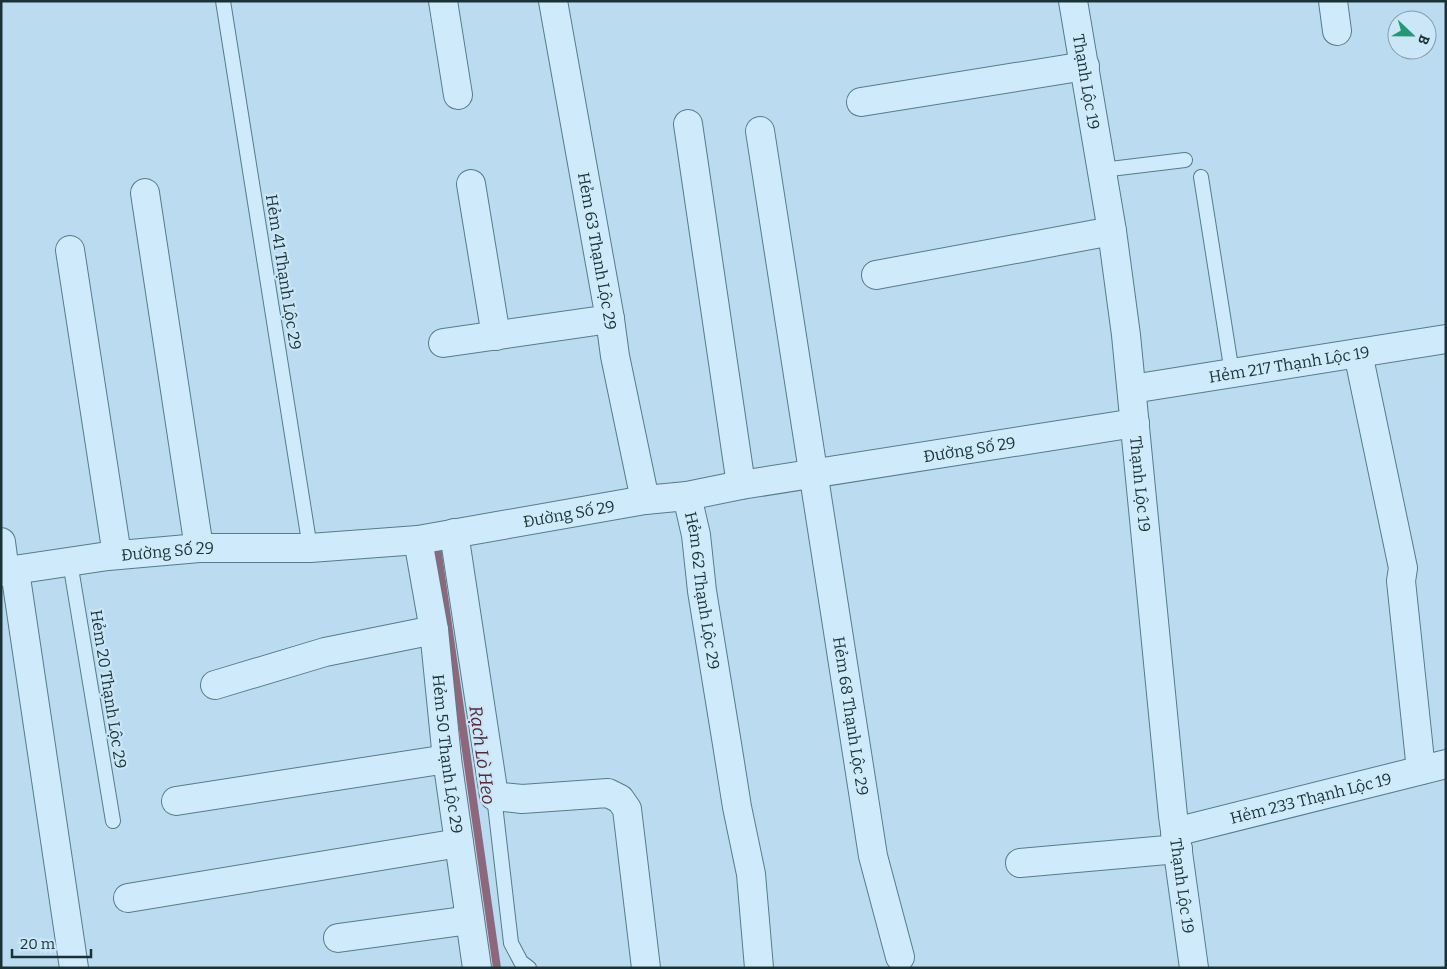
<svg xmlns="http://www.w3.org/2000/svg" width="1447" height="969" font-family="Bitter,serif">
<style>
.lines{fill:none;stroke-linecap:round;stroke-linejoin:round}
.stream{stroke:#8e677d;stroke-width:8}
.service-casing{stroke:#547d88;stroke-width:16}
.minor-casing{stroke:#547d88;stroke-width:30}
.tertiary-casing{stroke:#547d88;stroke-width:30}
.service{stroke:#cfeafb;stroke-width:14}
.minor{stroke:#cfeafb;stroke-width:28}
.tertiary{stroke:#cfeafb;stroke-width:28}
.labels{text-anchor:middle;stroke-width:4.5;stroke-linejoin:round;paint-order:stroke}
.street-label{font-size:16px;fill:#1a3236;stroke:#cbe6f7}
.water-label{font-size:18px;font-style:italic;fill:#57283a;stroke:#cbe6f7}
</style>
<rect width="100%" height="100%" fill="#bbdcf0"/>
<g class="lines">
<path class="stream" d="M437,547L497,968"/>
<defs>
<path id="service" d="M223,1L310,548
M1102,170L1185,160
M1201,177L1232,373
M70,562L113,821
M494,796L511,943L521,962L529,968"/>
<g id="minor">
<path d="M443,1L458,95"/>
<path id="s1" d="M553,1L610,319L615,356L645,500"/>
<path d="M1333,1L1337,31"/>
<path d="M861,102L1085,66"/>
<path d="M688,124L741,485"/>
<path id="s2" d="M760,131L873,856L900,957"/>
<path d="M471,184L496,336"/>
<path d="M145,193L199,548"/>
<path d="M70,250L117,555"/>
<path d="M876,275L1112,231"/>
<path d="M443,343L610,319"/>
<path d="M1358,353L1403,568L1401,581L1421,770"/>
<path id="s3" d="M1132,389L1446,339"/>
<path id="s4" d="M687,496L696,535L702,591L727,744L737,807L751,874L759,968"/>
<path d="M454,533L494,796L522,799L608,793L620,799L627,809L646,968"/>
<path id="s5" d="M418,540L434,630L447,759L477,968"/>
<path d="M1,542L5,572"/>
<path d="M15,571L74,968"/>
<path id="s6" d="M1,572L108,556L199,548H310L418,540L645,500L687,496L741,485L1135,423"/>
<path d="M215,685L325,652L434,630"/>
<path d="M176,801L447,759"/>
<path id="s7" d="M1175,832L1446,764"/>
<path d="M1020,863L1178,849"/>
<path d="M128,898L459,843"/>
<path d="M338,938L470,920"/>
</g>
<g id="tertiary">
<path id="s8" d="M1073,1L1112,231L1126,335L1173,816L1194,968"/>
</g>
</defs>
<use href="#service" class="service-casing"/>
<use href="#minor" class="minor-casing"/>
<use href="#tertiary" class="tertiary-casing"/>
<use href="#service" class="service"/>
<use href="#minor" class="minor"/>
<use href="#tertiary" class="tertiary"/>
</g>
<g class="labels">
<g class="street-label">
<text dy="6" stroke="none"><textPath href="#s8" startOffset="82">Thạnh Lộc 19</textPath></text>
<text dy="6" stroke="none"><textPath href="#s1" startOffset="254">Hẻm 63 Thạnh Lộc 29</textPath></text>
<text transform="translate(284 272) rotate(81)" y="6">Hẻm 41 Thạnh Lộc 29</text>
<text dy="6" stroke="none"><textPath href="#s3" startOffset="159">Hẻm 217 Thạnh Lộc 19</textPath></text>
<text dy="6" stroke="none"><textPath href="#s6" startOffset="978">Đường Số 29</textPath></text>
<text dy="6" stroke="none"><textPath href="#s8" startOffset="488">Thạnh Lộc 19</textPath></text>
<text dy="6" stroke="none"><textPath href="#s6" startOffset="572">Đường Số 29</textPath></text>
<text dy="6" stroke="none"><textPath href="#s6" startOffset="168">Đường Số 29</textPath></text>
<text dy="6" stroke="none"><textPath href="#s4" startOffset="96">Hẻm 62 Thạnh Lộc 29</textPath></text>
<text transform="translate(109 689) rotate(81)" y="6">Hẻm 20 Thạnh Lộc 29</text>
<text dy="6" stroke="none"><textPath href="#s2" startOffset="592">Hẻm 68 Thạnh Lộc 29</textPath></text>
<text dy="6" stroke="none"><textPath href="#s5" startOffset="216">Hẻm 50 Thạnh Lộc 29</textPath></text>
<text dy="6" stroke="none"><textPath href="#s7" startOffset="140">Hẻm 233 Thạnh Lộc 19</textPath></text>
<text dy="6" stroke="none"><textPath href="#s8" startOffset="892">Thạnh Lộc 19</textPath></text>
</g>
<g class="water-label">
<text transform="translate(482 755) rotate(82)" y="6">Rạch Lò Heo</text>
</g>
</g>
<rect width="1447" height="969" fill="none" stroke="#1a3236" stroke-width="5"/>
<g transform="translate(1412 35) rotate(112)"><circle r="24" fill="#cbe6f7" stroke="#849eaa"/>
<path d="M0-4L9 19L0 12L-9 19Z" fill="#219a73"/>
<text y="-8" font-size="14" font-weight="bold" text-anchor="middle" fill="#1a3236">B</text>
</g>
<path d="M12 949v8h79v-8" fill="none" stroke="#1a3236" stroke-width="2.5"/>
<text x="20" y="949" font-size="15" fill="#1a3236" stroke="#cbe6f7" stroke-width="4" paint-order="stroke">20 m</text>
</svg>
